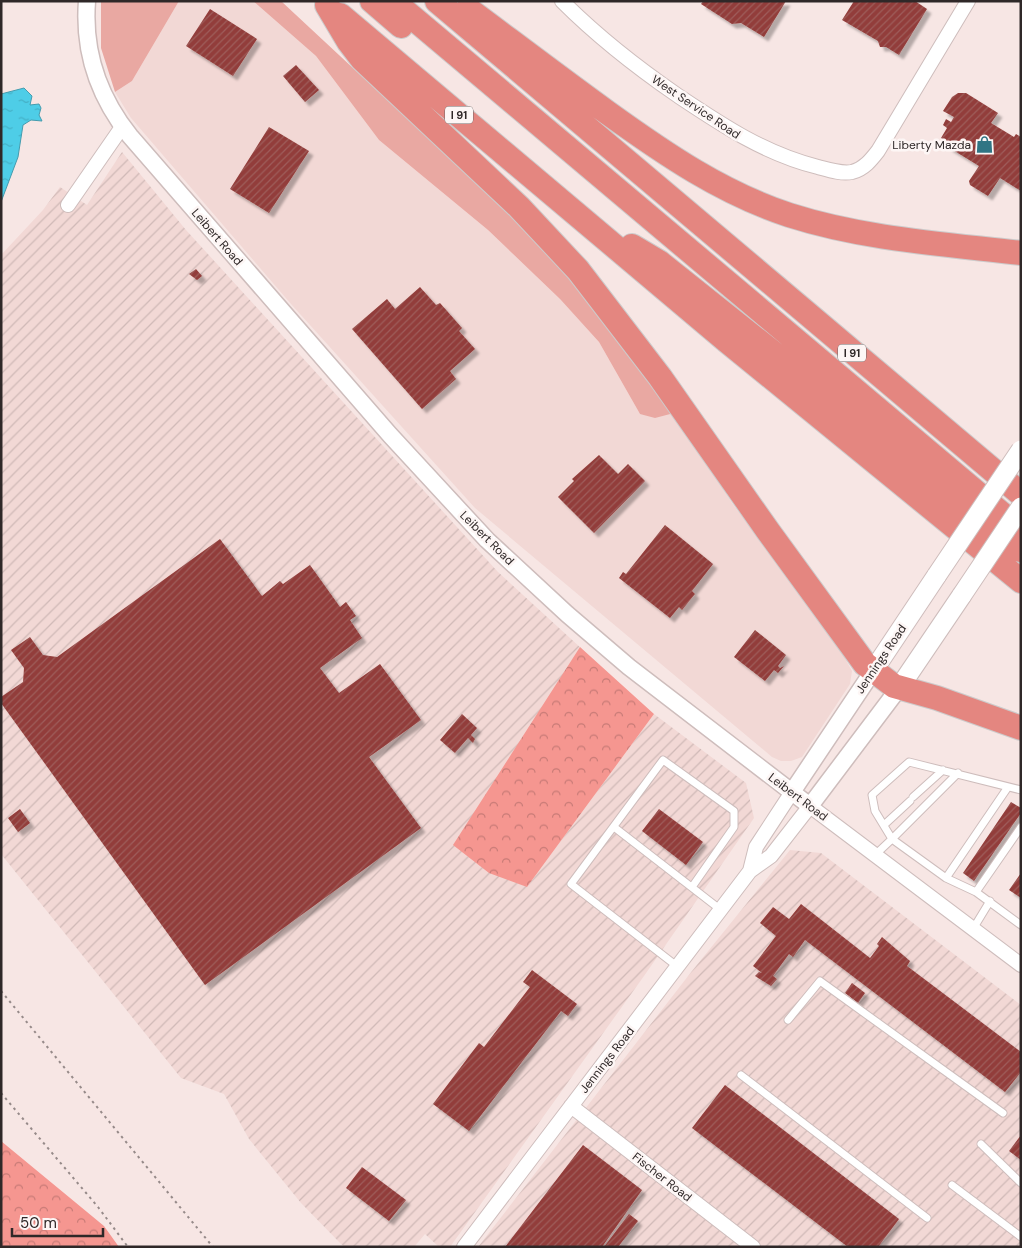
<svg xmlns="http://www.w3.org/2000/svg" width="1022" height="1248" font-family="'DM Sans',sans-serif">
<style>
.built{fill:#f2d8d5}
.industrial{fill:url(#industrial-furrows)}
.grass{fill:#e9a8a2}
.forest{fill:url(#forest-crowns)}
.water{fill:url(#water-ripples);stroke:#459cae}
.building{fill:url(#building-hatch);filter:url(#shadow)}
.lines{fill:none;stroke-linecap:round;stroke-linejoin:round}
.service-casing{stroke:#cebdbc;stroke-width:9}
.minor-casing{stroke:#cebdbc;stroke-width:16}
.tertiary-casing{stroke:#cebdbc;stroke-width:19}
.secondary-casing{stroke:#cebdbc;stroke-width:21}
.motorway-casing{stroke:#cdcbcb;stroke-width:26}
.path{stroke:#968a89;stroke-width:2;stroke-dasharray:2.5 4;stroke-linecap:butt}
.service{stroke:#fff;stroke-width:7}
.minor{stroke:#fff;stroke-width:14}
.tertiary{stroke:#fff;stroke-width:16}
.secondary{stroke:#fff;stroke-width:19}
.motorway{stroke:#e48680;stroke-width:24}
.secondary-bridge-casing{stroke:#cebdbc;stroke-width:21;stroke-linecap:butt}
.secondary-bridge{stroke:#fff;stroke-width:19}
.labels{text-anchor:middle;stroke-width:5;stroke-linejoin:round;paint-order:stroke}
.shield{fill:#fdf6f5;stroke:#6d6666;stroke-width:1}
.shield-label{font-size:11px;font-weight:bold;fill:#2f2828}
.street-label{font-size:12px;fill:#2f2828;stroke:#fdf6f5}
.poi-label{font-size:12px;fill:#2f2828;stroke:#fdf6f5;text-anchor:end}
</style>
<defs>
<pattern id="industrial-furrows" width="10" height="10" patternUnits="userSpaceOnUse" patternTransform="scale(1.25)"><rect width="10" height="10" fill="#f2d8d5"/><path d="M-1 1l2-2M0 10L10 0M9 11l2-2" fill="none" stroke="#d0b9b7"/></pattern>
<pattern id="forest-crowns" width="20" height="18" patternUnits="userSpaceOnUse" patternTransform="scale(1.25)"><rect width="20" height="18" fill="#f59690"/><path d="M2 6a3 3 0 1 1 6 0M12 15a3 3 0 1 1 6 0" fill="none" stroke="#c77a76"/></pattern>
<pattern id="water-ripples" width="26" height="14" patternUnits="userSpaceOnUse" patternTransform="scale(1.25)"><rect width="26" height="14" fill="#4ecde7"/><path d="M2 4q2-2 4 0t4 0M15 11q2-2 4 0t4 0" fill="none" stroke="#44b0c6"/></pattern>
<pattern id="building-hatch" width="6" height="6" patternUnits="userSpaceOnUse" patternTransform="scale(1.25)"><rect width="6" height="6" fill="#923d3a"/><path d="M-1 1l2-2M0 6l6-6M5 7l2-2" fill="none" stroke="#9e5d5b"/></pattern>
<filter id="shadow"><feDropShadow dx="4.5" dy="4.5" stdDeviation="1" flood-color="#0004"/></filter>
</defs>
<rect width="100%" height="100%" fill="#f7e6e4"/>
<path class="built" d="M179,1H253L316,56L379,140L488,230L560,299L599,342L640,414L674,413L732,503L807,603L842,653L852,671L850,684L802,757L791,761H781L772,757L475,508L291,304L131,118L115,92L132,81Z"/>
<path class="industrial" d="M122,152L186,230L498,572L582,649L527,887L654,714L746,783L754,818L644,976L450,1247H439L425,1234L414,1247H345L341,1244L301,1203L249,1139L224,1094L181,1078L1,854V255L43,210L60,187L87,205Z
M790,850L821,853L1021,1005V1247H478L692,971Z"/>
<path class="grass" d="M101,1H179L132,81L115,92L101,48Z
M253,1H281L515,219L564,270L674,413L655,418L640,414L599,342L560,299L488,230L379,140L316,56Z"/>
<path class="forest" d="M580,647L654,714L527,887L489,873L453,845Z
M1,1141L104,1226L119,1247H1Z"/>
<path class="water" d="M24,88L32,96L30,105L39,104L41,108L39,115L42,121L31,120L23,125L18,157L1,202V94Z"/>
<path class="building" d="M703,1H786L764,37L741,23L732,24L701,4Z
M854,1H915L927,9L899,55L886,47H880L878,41L842,20Z
M210,9L257,39L233,76L186,46Z
M296,65L319,90L305,102L283,76Z
M958,93H966L998,113L991,123L1014,137L1016,134L1021,137V191L1000,178L988,196L970,185L969,181L979,166L948,147L950,144L941,138L947,128L943,125L946,119L951,122L954,117L943,111L952,97Z
M269,127L309,151L269,213L230,189Z
M196,269L202,276L197,280L189,274Z
M420,287L436,305L440,303L462,328L459,331L475,349L450,371L456,379L422,409L352,329L387,299L395,309Z
M599,455L618,474L628,464L645,481L594,533L558,497L574,481L572,479Z
M665,525L713,564L692,591L695,594L682,610L679,607L670,618L619,578L623,572L626,574Z
M220,539L262,596L280,581L283,584L310,565L340,607L346,602L356,616L350,620L362,638L320,668L339,693L380,664L421,720L369,757L421,828L205,985L1,703V697L23,682L24,668L11,650L30,637L43,655L57,657Z
M755,630L786,655L778,666L780,668L784,666L778,673L774,670L765,681L734,657Z
M462,714L477,728L471,735L475,739L473,743L468,738L455,753L440,740Z
M1011,802L1021,808V813L974,881L963,873Z
M20,809L30,823L18,832L8,818Z
M659,809L703,842L686,865L642,831Z
M1021,873V898L1009,890Z
M801,904L870,958L879,946L877,944L882,937L910,961L907,966L1021,1052V1072L1005,1092L805,940L793,957L789,954L773,976L777,979L771,986L755,976L759,972L762,973L753,966L776,936L760,923L773,907L789,919Z
M532,970L577,1004L568,1016L561,1011L469,1131L433,1104L479,1043L484,1047L530,987L523,982Z
M852,983L865,993L858,1003L845,993Z
M725,1085L899,1219L878,1247H848L692,1128Z
M1021,1135V1160L1009,1151Z
M583,1145L642,1190L602,1247H505Z
M362,1167L406,1200L389,1221L346,1188Z
M629,1214L638,1221L618,1247H604Z"/>
<g class="lines">
<defs>
<path id="service" d="M958,773L892,839L875,811L872,795L909,762L1021,790
M913,797L943,770
M884,825L910,801
M614,827L721,910
M875,855L892,839L946,878L976,892L1021,925
M946,878L1008,787
M976,892L1021,827
M973,929L990,901
M678,967L571,884L663,760L734,811V827L692,887
M788,1020L820,981L1003,1113
M741,1075L927,1218
M981,1144L1021,1183
M952,1185L1021,1237"/>
<path id="minor" d="M562,1C598,37 635,66 677,95C722,125 765,154 818,167C829,170 841,174 852,172C864,169 871,160 878,151L968,1
M68,205L122,127
M750,871L756,847L792,792
M571,1106L753,1247
M464,1247L750,871L771,856L810,806L1021,965"/>
<path id="tertiary" d="M87,1C83,52 99,97 130,136L390,435L487,540L567,614L629,667L810,806L899,688
M792,792L873,671"/>
<path id="secondary" d="M873,671L937,575
M899,688L962,595"/>
<path id="motorway" d="M372,1L401,26
M393,1L1021,530
M437,1L1021,494
M327,5L349,42L362,59L519,207L578,270L660,377L768,531L865,664L894,686L937,698L1021,728
M468,9C515,44 561,79 608,113C665,154 722,193 789,215C864,239 943,244 1021,253
M340,15L727,341L1021,581
M632,246L659,262L1021,550
M887,436L916,466"/>
</defs>
<use href="#service" class="service-casing"/>
<use href="#minor" class="minor-casing"/>
<use href="#tertiary" class="tertiary-casing"/>
<use href="#secondary" class="secondary-casing"/>
<use href="#motorway" class="motorway-casing"/>
<path class="path" d="M1,991L213,1247
M1,1093L98,1207L128,1247"/>
<use href="#service" class="service"/>
<use href="#minor" class="minor"/>
<use href="#tertiary" class="tertiary"/>
<use href="#secondary" class="secondary"/>
<use href="#motorway" class="motorway"/>
<defs>
<path id="secondary-bridge" d="M937,575L1021,450
M962,595L1021,507"/>
</defs>
<use href="#secondary-bridge" class="secondary-bridge-casing"/>
<use href="#secondary-bridge" class="secondary-bridge"/>
</g>
<defs>
<symbol id="shop-bare" viewBox="-9 -9 18 18"><path d="M-5-2.5h2.3a2.7 3.5 0 0 1 5.4 0H5L5.5 6h-11ZM-1.5-2.5h3a1.5 2.3 0 0 0-3 0Z" fill="#307584" stroke="#fdf6f5" stroke-width="2.5" paint-order="stroke"/></symbol>
</defs>
<g fill-rule="evenodd">
<use href="#shop-bare" x="972" y="132" width="25" height="25"/>
</g>
<g class="labels">
<g class="shield">
<rect x="445" y="106.5" width="28" height="17" rx="4"/>
<rect x="838" y="344.5" width="28" height="17" rx="4"/>
</g>
<g class="shield-label">
<text x="459" y="119">I 91</text>
<text x="852" y="357">I 91</text>
</g>
<g class="street-label">
<text transform="translate(696 107) rotate(34)" y="4">West Service Road</text>
<text transform="translate(217 237) rotate(49)" y="4">Leibert Road</text>
<text transform="translate(487 538) rotate(45)" y="4">Leibert Road</text>
<text transform="translate(881 659) rotate(-56)" y="4">Jennings Road</text>
<text transform="translate(798 797) rotate(37)" y="4">Leibert Road</text>
<text transform="translate(607 1060) rotate(-52)" y="4">Jennings Road</text>
<text transform="translate(662 1177) rotate(38)" y="4">Fischer Road</text>
</g>
<g class="poi-label">
<text x="971" y="149">Liberty Mazda</text>
</g>
</g>
<rect width="1022" height="1248" fill="none" stroke="#2f2828" stroke-width="5"/>
<path d="M12 1228v8h91v-8" fill="none" stroke="#2f2828" stroke-width="2.5"/>
<text x="20" y="1228" font-size="15" fill="#2f2828" stroke="#fdf6f5" stroke-width="4" paint-order="stroke">50 m</text>
</svg>
